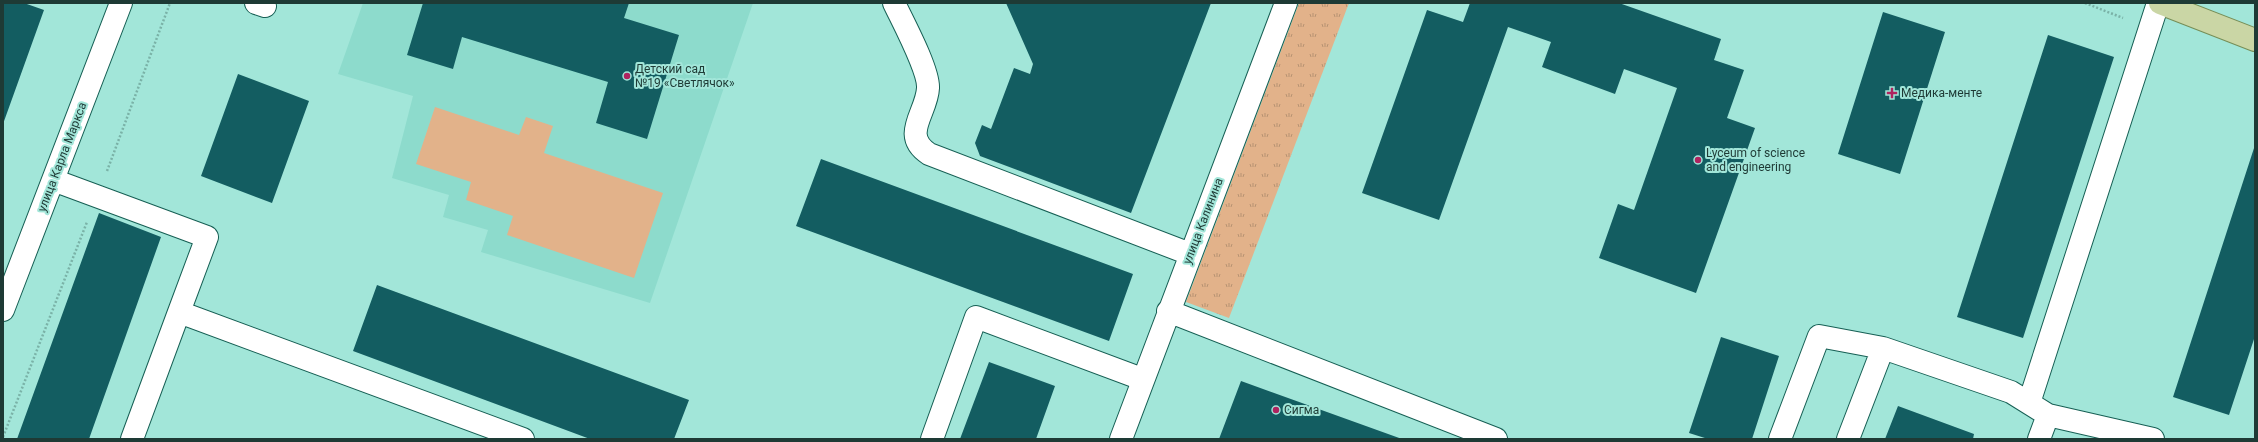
<svg xmlns="http://www.w3.org/2000/svg" width="2258" height="442" font-family="Roboto,sans-serif">
<style>
.built{fill:#8ddbcc}
.grass{fill:url(#grass-tufts)}
.park{fill:#e2b28a}
.building{fill:#135d61}
.lines{fill:none;stroke-linecap:round;stroke-linejoin:round}
.minor-casing{stroke:#165f54;stroke-width:24}
.major-casing{stroke:#768e57;stroke-width:24}
.path{stroke:#7ab2a7;stroke-width:2.5;stroke-dasharray:2 2;stroke-linecap:butt}
.minor{stroke:#fff;stroke-width:22}
.major{stroke:#cad6a5;stroke-width:22}
.poi-dot{fill:#af235f;stroke:#a2e6d9;stroke-width:1.5}
.labels{text-anchor:middle;stroke-width:4;stroke-linejoin:round;paint-order:stroke}
.poi-label{font-size:12px;fill:#1e3a35;stroke:#a2e6d9;text-anchor:start}
.street-label{font-size:12px;fill:#1e3a35;stroke:#a2e6d9}
</style>
<defs>
<pattern id="grass-tufts" width="24" height="20" patternUnits="userSpaceOnUse"><rect width="24" height="20" fill="#e2b28a"/><path d="M3 7l-1-3M5 7V3M7 7l1-3M15 17l-1-3M17 17v-4M19 17l1-3" fill="none" stroke="#b79272"/></pattern>
</defs>
<rect width="100%" height="100%" fill="#a2e6d9"/>
<path class="built" d="M363,3H753L650,303L481,252L488,230L443,217L449,195L392,178L413,96L338,74Z"/>
<path class="grass" d="M1299,3H1349L1229,318L1186,302Z"/>
<path class="park" d="M435,107L519,135L526,117L553,126L544,153L663,193L634,278L507,235L513,216L466,200L471,182L416,164Z"/>
<path class="building" d="M3,3H24L44,10L3,124Z
M423,3H629L624,18L679,35L647,139L596,123L608,82L462,37L453,69L407,55Z
M1006,3H1211L1131,213L980,156L975,143L982,125L991,129L1014,68L1030,74L1033,64Z
M1470,3H1619L1721,39L1714,60L1744,70L1727,118L1755,128L1696,293L1599,258L1618,204L1634,210L1677,88L1624,69L1615,94L1542,67L1551,42L1508,27L1439,220L1362,193L1427,10L1463,22Z
M1883,12L1945,32L1900,174L1838,154Z
M2048,35L2114,57L2023,338L1957,317Z
M238,74L309,101L272,203L201,176Z
M2255,145V336L2229,415L2173,397Z
M821,159L1133,274L1109,341L796,226Z
M99,213L161,237L89,439H17Z
M377,285L689,400L674,439H590L353,351Z
M1721,337L1779,356L1752,439H1708L1689,433Z
M989,362L1055,386L1036,439H960Z
M1241,381L1402,439H1219Z
M1898,406L1974,434L1973,439H1885Z"/>
<g class="lines">
<defs>
<path id="minor" d="M256,3L265,6
M894,3C903,22 929,70 928,88C927,113 900,135 929,154L1190,254
M53,180L207,237L179,312
M3,310L121,3
M1168,311L1496,439
M2029,403L2158,3
M2048,415L2153,439
M132,439L179,312L523,439
M932,439L976,317L1142,379
M1121,439L1286,3
M1780,439L1819,336L1883,348
M1848,439L1883,348L2011,392L2048,415L2039,439"/>
<path id="major" d="M2160,3L2255,40"/>
</defs>
<use href="#minor" class="minor-casing"/>
<use href="#major" class="major-casing"/>
<path class="path" d="M2085,3L2123,18
M107,171L170,3
M3,437L87,222"/>
<use href="#minor" class="minor"/>
<use href="#major" class="major"/>
</g>
<g class="poi-dot">
<circle cx="627" cy="76" r="4"/>
<path d="M1890 87h4v4h4v4h-4v4h-4v-4h-4v-4h4z"/>
<circle cx="1698" cy="160" r="4"/>
<circle cx="1276" cy="410" r="4"/>
</g>
<g class="labels">
<g class="poi-label">
<text x="635" y="73">Детский сад<tspan x="635" dy="14">№19 «Светлячок»</tspan></text>
<text x="1901" y="97">Медика-менте</text>
<text x="1706" y="157">Lyceum of science<tspan x="1706" dy="14">and engineering</tspan></text>
<text x="1284" y="414">Сигма</text>
</g>
<g class="street-label">
<text transform="translate(62 157) rotate(-69)" y="4">улица Карла Маркса</text>
<text transform="translate(1203 221) rotate(-69)" y="4">улица Калинина</text>
</g>
</g>
<rect width="2258" height="442" fill="none" stroke="#1e3a35" stroke-width="8"/>
</svg>
